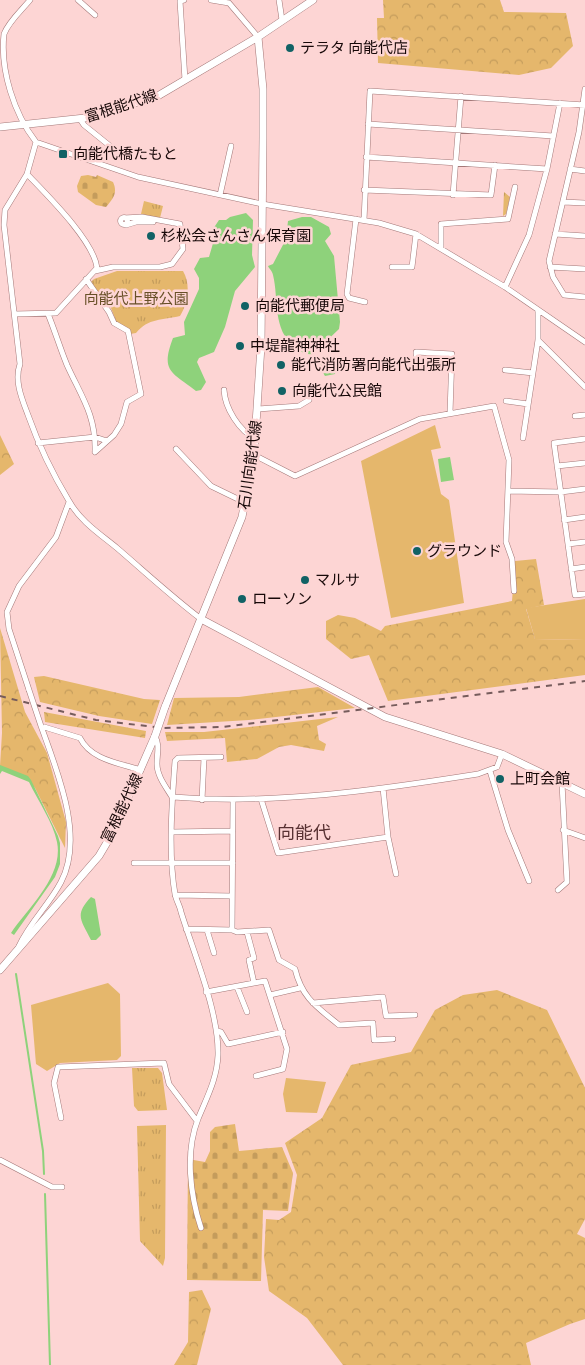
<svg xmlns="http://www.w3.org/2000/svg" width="585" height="1365" font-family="Manrope,'Noto Sans JP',sans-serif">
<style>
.grass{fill:#e5b76c}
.forest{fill:url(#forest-crowns)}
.cemetery{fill:url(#cemetery-stones)}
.park{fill:url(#park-tufts)}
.water{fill:#8ed27b}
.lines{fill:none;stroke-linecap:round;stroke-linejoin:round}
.stream{stroke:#8ed27b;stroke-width:2}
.minor-casing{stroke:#a47878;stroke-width:6}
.secondary-casing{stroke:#a47878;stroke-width:8}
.minor{stroke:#fff;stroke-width:5}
.secondary{stroke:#fff;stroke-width:7}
.rail{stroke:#765c5c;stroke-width:2;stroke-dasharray:6 6;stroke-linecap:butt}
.minor-bridge-casing{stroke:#a47878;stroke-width:6;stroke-linecap:butt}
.secondary-bridge-casing{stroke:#a47878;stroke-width:8;stroke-linecap:butt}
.minor-bridge{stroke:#fff;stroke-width:5}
.secondary-bridge{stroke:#fff;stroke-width:7}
.poi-dot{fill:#116265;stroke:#fdd5d4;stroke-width:2}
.labels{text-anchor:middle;stroke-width:5;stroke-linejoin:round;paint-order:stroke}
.poi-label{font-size:15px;fill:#170808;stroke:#fdd5d4;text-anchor:start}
.street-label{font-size:15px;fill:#170808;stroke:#fdd5d4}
.park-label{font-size:15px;fill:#685027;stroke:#fdd5d4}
.quarter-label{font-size:18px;fill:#593233;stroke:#fdd5d4}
</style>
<defs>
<pattern id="forest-crowns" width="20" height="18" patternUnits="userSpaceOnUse" patternTransform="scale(1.25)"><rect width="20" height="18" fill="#e5b76c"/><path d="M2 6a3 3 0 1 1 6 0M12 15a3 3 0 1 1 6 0" fill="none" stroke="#c49c5c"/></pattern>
<pattern id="cemetery-stones" width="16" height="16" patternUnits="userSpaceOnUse" patternTransform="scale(1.25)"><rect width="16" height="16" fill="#e5b76c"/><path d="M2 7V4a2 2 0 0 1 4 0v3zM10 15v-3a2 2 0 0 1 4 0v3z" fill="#c49c5c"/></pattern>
<pattern id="park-tufts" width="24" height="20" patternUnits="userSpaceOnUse" patternTransform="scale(1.25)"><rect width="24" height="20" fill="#e5b76c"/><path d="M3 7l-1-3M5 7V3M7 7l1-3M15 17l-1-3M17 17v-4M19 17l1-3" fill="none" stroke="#c49c5c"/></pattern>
</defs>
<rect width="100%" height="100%" fill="#fdd5d4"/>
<path class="grass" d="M435,425L441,448L431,450L441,494L449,500L464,603L391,618L361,461Z
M585,599V640L535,639L526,608Z
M108,983L120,994L121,1056L117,1060L60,1063L47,1071L36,1064L31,1005Z
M286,1078L326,1082L317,1113L286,1112L283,1094Z"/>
<path class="forest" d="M383,0H500L504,12L566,13L573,46L551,68L519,75L378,63L377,18H384Z
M0,435L14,464L0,475Z
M536,559L544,605L526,609L535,639L585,640V675L388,701L369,655L351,659L326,639V621L338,615L355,618L381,631L385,626L512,601L515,561Z
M0,628L25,712L47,753L66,822L65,848L35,788L25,777L0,766L2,733Z
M44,676L144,699L160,700L152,724L99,716L40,702L34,677Z
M318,687L355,708L249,720L167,725L174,698L239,697Z
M44,712L146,731L145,738L45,722Z
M338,717L317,726L319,740L326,744L324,751L291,745L279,747L257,759L227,762L225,738L167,741L165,732H204Z
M497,990L547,1010L585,1088V1219L577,1234L585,1238V1319L570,1324L526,1343L531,1365H343L307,1318L269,1291L264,1257L266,1219L279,1220L291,1212L297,1175L285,1143L322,1118L351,1065L411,1052L435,1010L463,995Z
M202,1290L211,1309L197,1365H174L188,1342L189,1292Z"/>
<path class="cemetery" d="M88,175L96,177L97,175L113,182C118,193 113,199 106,207L96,205L78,192L77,186L81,176Z
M235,1124L239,1151L282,1147L293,1173L288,1211L263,1210L261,1281L187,1280L188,1159L205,1162L210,1151V1132L215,1127Z"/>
<path class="park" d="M504,192L510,197L506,214L503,216Z
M144,201L163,206L160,218L141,214Z
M117,271H183C191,284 188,303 180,316C163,320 148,318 136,333L130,334L116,321L111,308L90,283L94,279Z
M132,1068H158L162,1073L167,1110L138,1111L134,1106Z
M166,1125L165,1258L163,1266L140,1241L137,1126Z"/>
<path class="water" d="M246,213L253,220L252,255L255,267L235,291L225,327L214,352L199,358L197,362L206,382L201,390L196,391C172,372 160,372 173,338L185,335L184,322L199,289V278L194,269L200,258L209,257L214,240L213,229L219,220H226L230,217Z
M302,217H311L329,227L331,234L325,241L334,256L340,322L339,329L313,354C305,355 301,352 295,347C272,330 279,299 273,275C272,270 269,269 268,266L273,264L286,239L288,221Z
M324,356L336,357L337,359L335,374L325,376L319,366Z
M450,457L454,480L441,482L438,459Z
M0,765L28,776L31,780L58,836L60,843V864L55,877L14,935L11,933C28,908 64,876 57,842C53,822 38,801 29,782L2,771L0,774Z
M91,897L95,899L101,935L96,940H91C81,920 74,915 91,897Z"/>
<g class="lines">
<path class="stream" d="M16,974L43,1151L44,1174
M45,1194L50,1365"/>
<defs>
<path id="minor" d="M30,0C22,10 9,21 4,34C0,70 14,114 36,142L27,174L5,210L4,225L20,364C14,381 22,399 28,415C39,446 52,473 69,501C80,521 100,534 117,548C145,572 172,597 201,619
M78,0L95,15
M184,0L180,1L185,80
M211,0L229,3L258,37
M279,0L282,20
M585,89L579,132L549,261L553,277L564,295L585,297
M80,119L84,125L110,146
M368,124L553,136
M36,142L138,177L262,204L379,223L416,234L505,287L585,342
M366,157L547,169
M570,169L585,171
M364,190L491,195L495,165
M220,195L231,146
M453,195L461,96
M563,202L585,203
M120.5 221a3.5 3.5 0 1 1 7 0a3.5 3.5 0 1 1-7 0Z
M356,219L347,294L349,298L365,302
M364,220L370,91L585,105
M126,225L136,222H153
M555,234L585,236
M441,248V224L508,219L515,187
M392,267H412L416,234
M550,267L585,269
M95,271L113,267H160L172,264L183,249L180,224L142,217L124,218
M86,279L109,312L114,323L128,331L141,394L127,402L121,424L114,435L95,452
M505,287L529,235L547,169L560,103
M15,314L56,313L97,268C94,241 47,195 27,174
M48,314C55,331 60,348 67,365C81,396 96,415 95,451
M538,340L585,387
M417,368L416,352L452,354L450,413
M505,370L533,373
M224,390C225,408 239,431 256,439
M506,401L528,404
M258,409L299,406L309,400
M575,416L585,415
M523,438L538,340V310
M585,439L554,443L575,595L585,594
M38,443L95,437L107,441
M176,449L211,486L246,503
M254,455L295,476L420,419L494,406L509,460L506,542L512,559L514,591
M557,466L585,463
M508,491L561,492L585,489
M564,520L585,517
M568,544L585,542
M571,569L585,567
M29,690L9,629L7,612L19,586L56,537L69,502
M41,726L80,738C91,760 119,763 141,770
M155,736C160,746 157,752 157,764C157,776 166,787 172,797
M490,771L508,830L529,881
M383,788L388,837L396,874
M173,797C276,805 377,790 478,774L497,767L502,754
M261,799L278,853L388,837
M202,800L204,758
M233,801L232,930L237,932L269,930L279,960L295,969C302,998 317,1007 339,1025L373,1023L374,1040L393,1039
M563,830L585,838
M172,832L233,831
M134,863H233
M558,890L567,882L562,783
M175,895L232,896
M186,929L232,930
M207,930L214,953
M19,946C30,922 49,905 61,882C85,837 57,771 41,726
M254,983L265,981L287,1049L283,1069L256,1076
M237,987L247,1012
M206,992L254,983L249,960L254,958L247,932
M270,995L300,988
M313,1003L383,997L386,1016L415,1015
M217,1031L221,1032L228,1044L283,1032
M61,1118L54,1083L58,1067L164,1063L169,1084L197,1121
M0,1160L52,1187H62
M201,1228C190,1195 185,1152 198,1119C207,1097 217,1079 218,1055C219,1012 194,954 181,912C180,906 176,900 175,894C168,854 172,802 175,761L178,758L221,757"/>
<path id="secondary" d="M0,127L85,118L156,97L258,37L313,0
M201,619L385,717L502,754L585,794
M165,707L242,517L254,455L261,346L263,137V89L258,37
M0,970L99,856L112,834L155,736"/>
</defs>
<use href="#minor" class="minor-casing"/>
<use href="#secondary" class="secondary-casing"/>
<use href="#minor" class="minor"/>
<use href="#secondary" class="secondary"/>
<path class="rail" d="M0,696L96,720L163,728L223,727L585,681"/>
<defs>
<path id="minor-bridge" d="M29,690L41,726"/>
<path id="secondary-bridge" d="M155,736L165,707"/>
</defs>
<use href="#minor-bridge" class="minor-bridge-casing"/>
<use href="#secondary-bridge" class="secondary-bridge-casing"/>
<use href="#minor-bridge" class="minor-bridge"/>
<use href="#secondary-bridge" class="secondary-bridge"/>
</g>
<g class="poi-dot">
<circle cx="290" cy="48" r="5"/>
<rect x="58" y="149" width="10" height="10" rx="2.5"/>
<circle cx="151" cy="236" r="5"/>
<circle cx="245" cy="306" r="5"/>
<circle cx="240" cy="346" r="5"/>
<circle cx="281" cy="365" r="5"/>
<circle cx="282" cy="391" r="5"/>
<circle cx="417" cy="551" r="5"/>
<circle cx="305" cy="580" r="5"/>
<circle cx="242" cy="599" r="5"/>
<circle cx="500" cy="779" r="5"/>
</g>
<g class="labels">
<g class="poi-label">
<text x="300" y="53">テラタ 向能代店</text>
<text x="73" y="159">向能代橋たもと</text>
<text x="161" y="241">杉松会さんさん保育園</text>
<text x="255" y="311">向能代郵便局</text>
<text x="250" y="351">中堤龍神神社</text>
<text x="291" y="370">能代消防署向能代出張所</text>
<text x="292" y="396">向能代公民館</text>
<text x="427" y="556">グラウンド</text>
<text x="315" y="585">マルサ</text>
<text x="252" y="604">ローソン</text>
<text x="510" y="784">上町会館</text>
</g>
<g class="street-label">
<text transform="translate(121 106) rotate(-18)" y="5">富根能代線</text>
<text transform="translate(250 465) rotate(-82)" y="5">石川向能代線</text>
<text transform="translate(122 808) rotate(-64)" y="5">富根能代線</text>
</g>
<g class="park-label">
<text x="136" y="304">向能代上野公園</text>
</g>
<g class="quarter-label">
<text x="304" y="839">向能代</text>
</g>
</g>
</svg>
